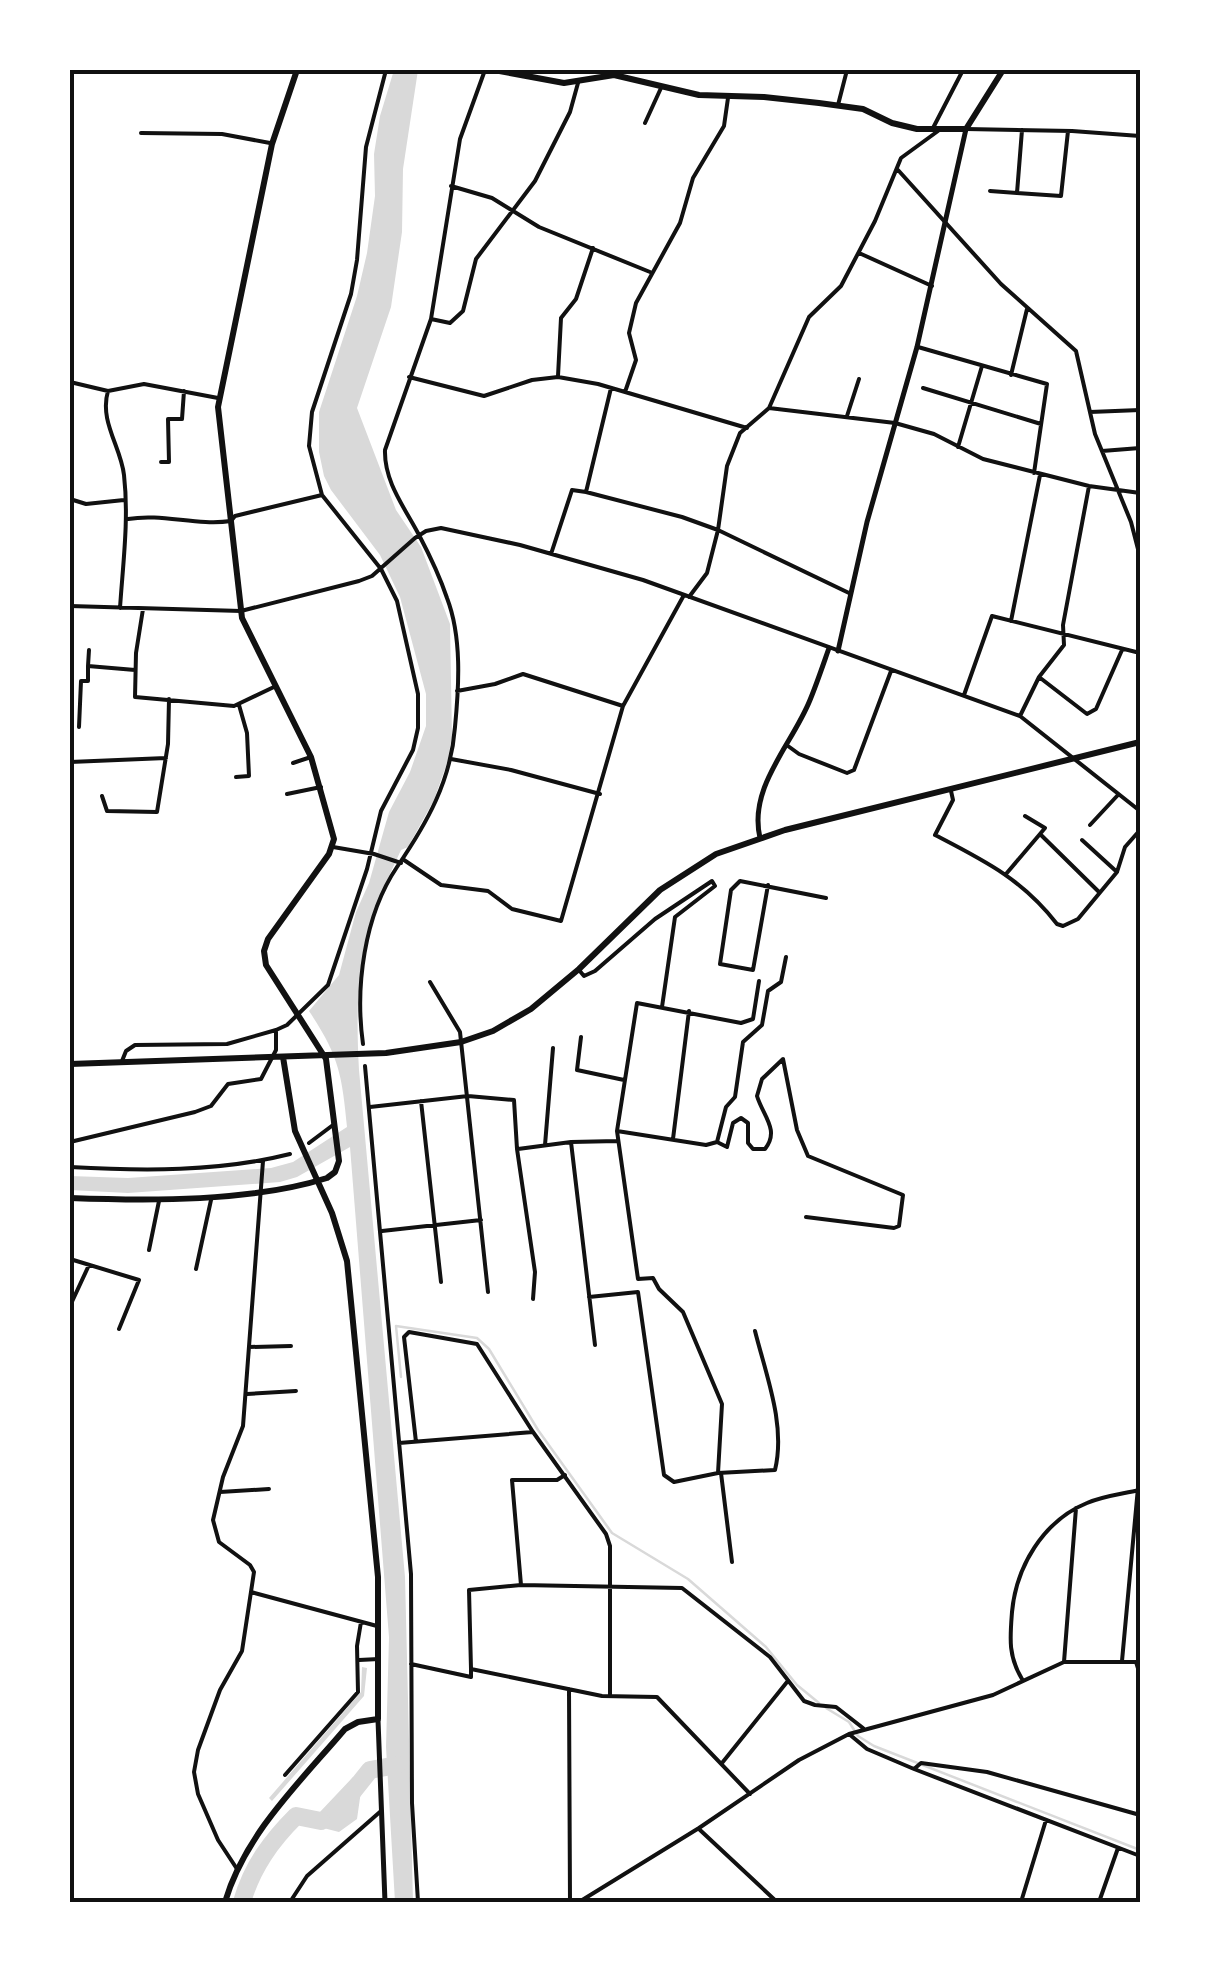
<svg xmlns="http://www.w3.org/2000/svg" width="1210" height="1972" font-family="Inter,sans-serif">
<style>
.water{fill:#d9d9d9}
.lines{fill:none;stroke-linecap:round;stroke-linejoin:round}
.stream{stroke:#d9d9d9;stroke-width:2.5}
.river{stroke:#d9d9d9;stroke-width:18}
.minor{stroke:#111;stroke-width:4}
.tertiary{stroke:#111;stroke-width:5}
.secondary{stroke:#111;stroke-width:5}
.primary{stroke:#111;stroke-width:6}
.neatline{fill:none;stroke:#111;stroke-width:4}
</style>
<rect width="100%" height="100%" fill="#fff"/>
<path class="water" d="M394,70H418L403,169L402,232L391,307L357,408L396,510L421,547L450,624L452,737L447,763L434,800L408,847L401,850C361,934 354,978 359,1070L405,1577L413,1902H395L386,1747L389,1637L350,1147L297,1177L280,1182L128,1193L70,1190V1176L128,1178L271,1168L293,1162L347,1127C342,1075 339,1056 309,1011L339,975L356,912L369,883L389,812L410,772L426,726V694L400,597L380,555L331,490L324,476L319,452V412L357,296L367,253L375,196L374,154L380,116Z
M362,1667L367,1668L364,1696L272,1801L269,1798L361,1692Z
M353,1777L362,1784L357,1819L339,1832L296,1821L299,1813L320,1818L319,1813Z"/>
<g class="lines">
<path class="stream" d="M401,1377L396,1326L477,1338L489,1349L538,1430L612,1533L688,1579L766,1647L797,1685L819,1703
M826,1708L849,1722L858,1736L874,1746L1140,1850"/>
<path class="river" d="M347,1799L370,1770L397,1765
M242,1902C252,1867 271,1841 296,1816L321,1821"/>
<path class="minor" d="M838,105L847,70
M645,123L661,88
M933,128L963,70
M966,129L1072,131L1140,136
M1022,130L1017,193L1061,196L1068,131
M141,133L222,134L270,143
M898,170L1001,284L1076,351L1095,434L1131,522L1140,557
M451,186L492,198L539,227L650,272
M990,191L1017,193
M859,253L932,286
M431,319L450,323L463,311L476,259L535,181L570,112L578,83
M918,347L1047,384L1034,473
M1011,375L1027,309
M558,376L561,318L576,299L593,248
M409,377L484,396L532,380L558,377L598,384L747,428
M70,382L108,391L144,384L218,398
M923,388L1041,424
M108,391C99,421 121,447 124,475C129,519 123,563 120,608
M625,392L636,360L629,333L636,303L680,223L693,178L724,126L728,98
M769,408L895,423L934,434L983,459L1089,486L1140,493
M1090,412L1140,410
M847,416L859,379
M958,447L982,366
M1102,451L1140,448
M161,462H169L168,419H182L184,391
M586,492L682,517L718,530L707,573L689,597
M70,499L86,504L124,500
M128,519C162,513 196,526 231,521L235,516L322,495
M551,554L572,490L586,492L611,388
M849,593L718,530L727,466L740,433L769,408L809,317L841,286L875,221L901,158L938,131
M70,606L241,611L359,581L372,576L415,538L426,531L441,528L520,545L643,580L1020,716L1140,811
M143,609L136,653L135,697L234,706L276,686
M1011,621L1040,475
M88,666L89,650
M1039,677L1087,714L1096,709L1122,650
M457,691L495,684L523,674L623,706
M964,695L992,616L1140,653
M1020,716L1039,677L1064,645L1063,625L1089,486
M79,727L81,681H88V666L135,670
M788,746L799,754L847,773L854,770L891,671
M451,759L511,770L600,794
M70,762L166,758
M293,763L311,757
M236,777L249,776L247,733L239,705
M951,791L953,800L935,835C985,861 1022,879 1057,924L1063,926L1078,919L1117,872L1125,847L1140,830
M287,794L321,787
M102,796L107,811L157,812L168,744L169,699
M1025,816L1045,828L1040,834
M1090,825L1117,796
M1082,840L1117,872
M333,847L374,854L401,863
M404,860L441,885L488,891L512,909L561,921L623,706L684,595
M1006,874L1040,834L1099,892
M768,885L753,970L720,964L731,890L740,881L826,898
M579,970L584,976L595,971L655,919L712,881L715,886L675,917L662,1007
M430,982L460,1032L488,1292
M581,1037L577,1070L624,1080
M363,1044C355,987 364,916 397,867C427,823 451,781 455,727C459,686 462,637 447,598C440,577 429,554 419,535C405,508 384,482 385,450L431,319L460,139L485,70
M122,1061L126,1051L135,1045L227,1044L276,1030L287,1025L328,985L367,869L381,811L413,750L418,728V694L397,601L381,569L322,495L309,446L312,412L351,294L357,260L366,147L386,70
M365,1066L411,1574L412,1803L418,1902
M421,1101L441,1282
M370,1107L468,1096L514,1100L517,1149L535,1272L533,1299
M617,1131L706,1145L717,1142L727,1147L733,1123L741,1118L748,1123V1143L753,1149H765C780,1130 763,1116 757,1096L762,1079L783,1059L797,1130L808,1156L903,1195L899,1226L894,1228L806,1217
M673,1139L689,1011
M70,1142L195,1112L211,1106L228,1084L261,1079L276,1050V1030
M571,1142L595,1345
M717,1142L726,1107L735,1097L743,1042L762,1025L768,991L781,982L786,957
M309,1143L333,1125
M545,1145L553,1048
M518,1149L571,1142L618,1141
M70,1167C142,1171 219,1172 290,1154
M382,1231L481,1220
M149,1250L159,1201
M70,1259L139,1280L119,1329
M196,1269L211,1200
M589,1297L638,1292L664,1475L674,1482L718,1473L775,1470C786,1425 766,1375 755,1331
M70,1306L89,1265
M249,1347L291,1346
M247,1394L296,1391
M416,1442L404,1337L409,1332L477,1344L533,1432L606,1534L610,1546V1695
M399,1443L533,1432
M718,1473L722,1404L683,1312L659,1289L653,1278L638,1279L617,1131L637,1003L741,1023L753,1019L759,981
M721,1473L732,1562
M220,1492L269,1489
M521,1585L512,1480H557L565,1475
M251,1592L377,1626
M359,1660L379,1659
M1122,1661L1140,1466
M1064,1662L1076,1508
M1136,1662L1140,1675
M411,1664L471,1677V1669
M1022,1679C1008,1656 1010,1638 1012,1612C1016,1567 1043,1521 1087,1503C1103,1496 1122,1494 1139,1490
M569,1689L570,1902
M849,1734L867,1749L914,1769L1140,1856
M722,1763L787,1682
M914,1769L921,1763L987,1772L1140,1815
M285,1775L358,1692L357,1646L361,1622
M750,1794L657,1697L602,1696L471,1669L469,1590L521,1585L682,1588L770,1657L804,1701L815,1705L836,1707L863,1728
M700,1830L777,1902
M237,1869L218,1840L198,1794L194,1772L198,1750L220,1690L242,1651L254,1572L250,1565L219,1542L213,1520L223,1477L243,1426L263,1161
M290,1902L307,1876L381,1811
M579,1902L699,1828L799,1760L849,1734L993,1695L1064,1662H1140
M1021,1902L1046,1820
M1099,1902L1118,1848"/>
<path class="tertiary" d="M838,651L867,522L917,347L966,129
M760,838C748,787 792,745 810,700C817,683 823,665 829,648"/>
<path class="secondary" d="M378,1720L385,1902"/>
<path class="primary" d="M494,70L564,83L614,75L699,95L764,97L819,103L863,109L892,123L917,129H966L1003,70
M70,1064L386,1053L461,1042L493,1031L531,1009L579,969L660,890L716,854L785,830L1140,742
M70,1198C150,1201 251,1202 327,1178L335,1172L339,1161L326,1059L266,965L264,951L268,939L329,854L334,839L311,757L242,618L218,407L272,144L297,70
M225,1902C245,1834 300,1782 345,1729L358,1722L378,1719V1577L347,1261L332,1213L295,1131L283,1057"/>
</g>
<rect width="1210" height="1972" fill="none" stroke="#ffffff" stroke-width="145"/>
<rect x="72" y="72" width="1066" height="1828" class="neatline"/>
</svg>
